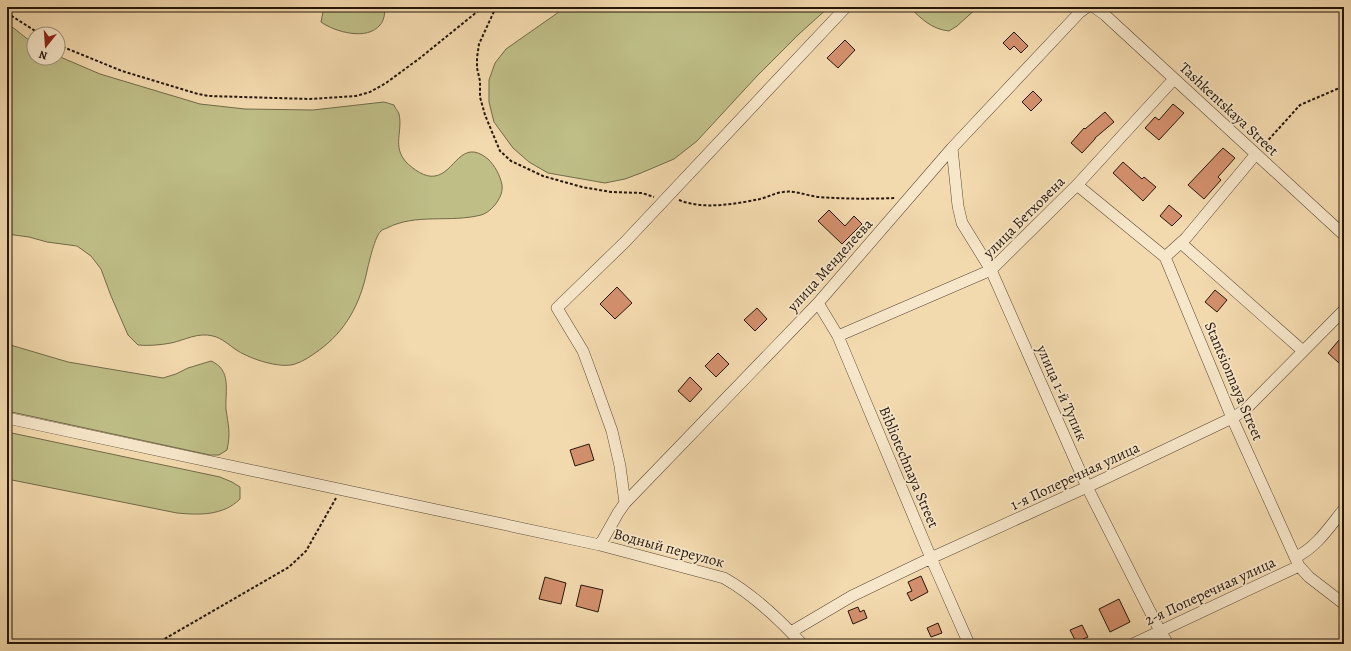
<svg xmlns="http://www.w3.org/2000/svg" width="1351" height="651" font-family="Alegreya,serif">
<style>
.green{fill:#bfbe87;stroke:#726a49}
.building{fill:#d4906d;stroke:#25160b}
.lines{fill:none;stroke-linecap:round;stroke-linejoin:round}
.minor-casing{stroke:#584734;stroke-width:12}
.path{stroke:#25160b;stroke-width:2;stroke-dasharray:3 2;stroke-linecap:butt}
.minor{stroke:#f7e7ca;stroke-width:11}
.labels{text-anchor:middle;stroke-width:3.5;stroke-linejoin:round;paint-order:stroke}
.street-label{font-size:15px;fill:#25160b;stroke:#f7e7ca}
</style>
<rect width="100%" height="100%" fill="#f3daae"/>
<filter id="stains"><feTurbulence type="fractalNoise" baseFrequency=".005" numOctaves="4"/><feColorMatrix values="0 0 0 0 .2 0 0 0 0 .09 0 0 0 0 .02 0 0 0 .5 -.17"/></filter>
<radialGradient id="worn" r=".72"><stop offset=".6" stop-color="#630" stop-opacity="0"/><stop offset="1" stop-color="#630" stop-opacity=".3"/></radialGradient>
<path class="green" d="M324,7H385C385,13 384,21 380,25C367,41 335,32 321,22Z
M566,7H829L799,34L757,76L697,141L674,159L641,173L625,179L605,183L548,173L529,162L513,148L494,122L489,102V80L495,63L506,49Z
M909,7H978L957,26L949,31C931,29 922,19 909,7Z
M7,24C17,29 24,38 34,43V58H58V56L100,74L200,104L245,109L313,110L384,102L394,105C395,108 398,111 399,114C403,132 392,146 406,162C413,169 425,178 435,176C455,173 461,137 488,159C495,166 500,175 502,185C504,196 492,212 481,215C450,223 416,213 387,228C385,229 383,229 381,231C375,236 369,262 367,271C360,304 346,331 318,351C311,356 304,361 295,364C280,369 251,359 238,351C230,346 222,338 213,336C198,332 185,340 171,343C160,345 149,346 138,345L128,335L111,296L101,269L91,256L77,246L47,242L29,237L7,234Z
M7,344L68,362L163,378L176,374L188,368L211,361C232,370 225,391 226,409C228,425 231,432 227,450L219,455H210L7,411Z
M7,432L220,477L232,482L240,487V499C223,516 199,515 177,513L7,479Z"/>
<path class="building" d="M1014,32L1028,46L1021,53L1014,46L1010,50L1003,43Z
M845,40L855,50L838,68L827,58Z
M1033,91L1042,100L1031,111L1022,102Z
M1173,104L1184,113L1159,140L1145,128L1155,117L1159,120Z
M1105,112L1114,122L1095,138V139L1082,153L1071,143L1084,128L1085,129Z
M1223,148L1235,158L1218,177L1221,180L1204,199L1188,185Z
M1123,162L1142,179L1144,177L1156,187L1143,201L1113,173Z
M1169,205L1182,216L1172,226L1160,216Z
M829,210L845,226L854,216L862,224L842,244L818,221Z
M617,287L632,303L615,319L600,304Z
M1215,290L1227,300L1217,312L1205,302Z
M757,308L767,319L755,331L744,320Z
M1339,340L1344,345V359L1340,364L1328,353Z
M718,353L729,364L716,377L705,366Z
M690,377L702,389L690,402L678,391Z
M589,444L594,460L575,466L570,450Z
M921,576L928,592L911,601L907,593L912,591L908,582Z
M545,577L566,583L561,604L539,599Z
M581,585L603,590L598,612L576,606Z
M1119,599L1130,622L1110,632L1099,609Z
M858,607L860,612L864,610L867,618L853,624L848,611Z
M938,623L942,633L931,637L927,628Z
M1082,625L1088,637L1076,642L1070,630Z"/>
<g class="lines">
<defs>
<path id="minor" d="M1094,7L1105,15L1344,235
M952,148L958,206L962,223L991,270L1087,487L1160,631L1168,644
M1077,185L1165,257L1232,418L1299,566L1309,577L1344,604
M1181,243L1303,351
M1165,257L1186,238L1256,154
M818,303L838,336L931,558L969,644
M838,336L991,270L1077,185L1174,79
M7,418L600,545L724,578C754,595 779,619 802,644
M625,503L620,466L612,431L593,378L583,351L557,308L625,242L846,7
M600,545L618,513L625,503L818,303L952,148L1080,12L1087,7
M1296,557C1317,547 1330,526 1344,509
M791,632L852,596L931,558L1087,487L1232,418L1245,410L1344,310
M1133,644L1299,566"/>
</defs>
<use href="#minor" class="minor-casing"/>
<path class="path" d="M496,7L479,44L477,58V68L480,81V97L485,115L500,151L511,161L543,176L582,187L611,192L642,193L654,197
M7,13L40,34
M58,45L122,71L198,94L209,96L310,99L356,96L370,92L386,83L420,58L483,7
M1262,147L1300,105L1344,86
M679,200C703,210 735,204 760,199C768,197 775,193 783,192C796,190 807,196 819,197C845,199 870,199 896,198
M156,644L289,567L306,551L336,498"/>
<use href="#minor" class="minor"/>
</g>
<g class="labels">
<g class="street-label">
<text transform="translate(1229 109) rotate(43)" y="5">Tashkentskaya Street</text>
<text transform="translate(1024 217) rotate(-45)" y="5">улица Бетховена</text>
<text transform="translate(830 265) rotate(-48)" y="5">улица Менделеева</text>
<text transform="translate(1234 381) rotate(67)" y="5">Stantsionnaya Street</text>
<text transform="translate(1062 393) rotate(66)" y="5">улица 1-й Тупик</text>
<text transform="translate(909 467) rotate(67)" y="5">Bibliotechnaya Street</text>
<text transform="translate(1075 476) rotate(-25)" y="5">1-я Поперечная улица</text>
<text transform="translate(669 548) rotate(15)" y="5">Водный переулок</text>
<text transform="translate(1210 591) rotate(-25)" y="5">2-я Поперечная улица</text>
</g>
</g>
<rect width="1351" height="651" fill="none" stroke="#f3daae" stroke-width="24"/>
<rect x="8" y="8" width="1335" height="635" fill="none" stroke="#25160b" stroke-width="2"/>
<rect x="12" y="12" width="1327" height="627" fill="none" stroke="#25160b"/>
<g transform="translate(46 46) rotate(197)"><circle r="19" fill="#f7e7ca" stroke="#a3937e"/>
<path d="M0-3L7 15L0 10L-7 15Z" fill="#8f2418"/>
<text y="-6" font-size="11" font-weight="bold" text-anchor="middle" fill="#25160b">N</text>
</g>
<rect width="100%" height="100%" filter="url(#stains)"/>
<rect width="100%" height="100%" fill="url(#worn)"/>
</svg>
